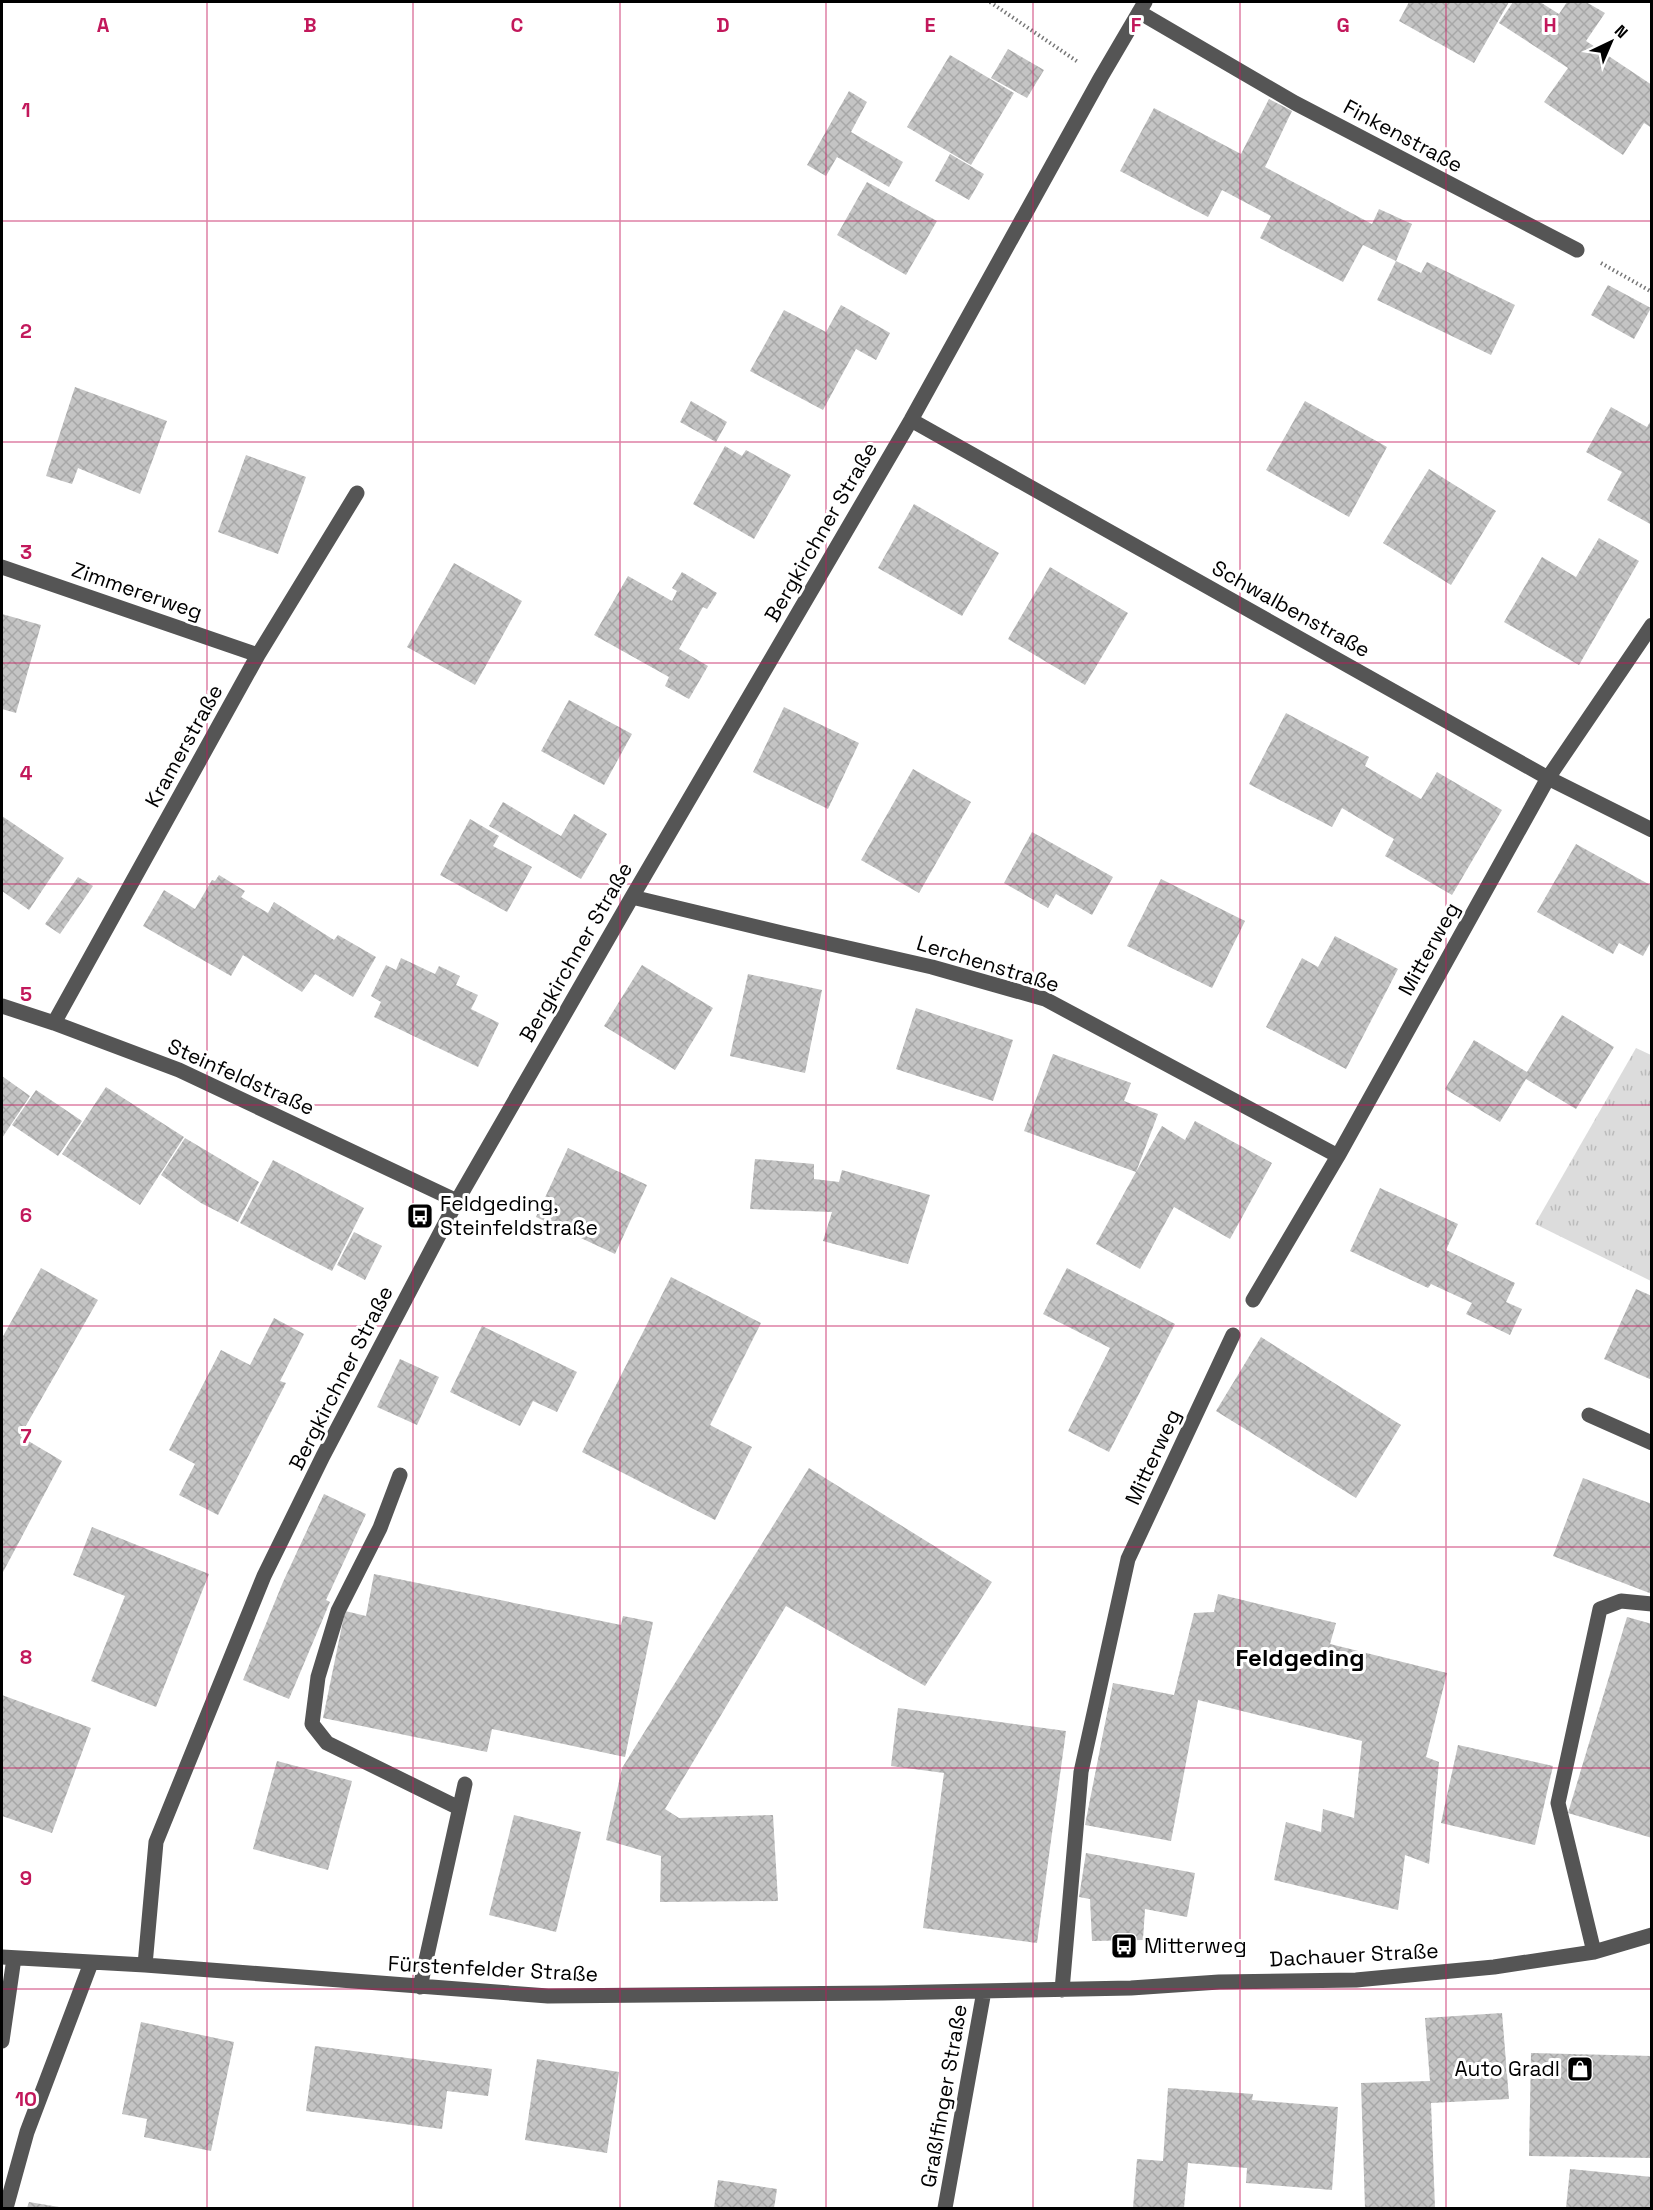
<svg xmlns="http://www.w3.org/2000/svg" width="1653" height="2210" font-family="'Space Grotesk',sans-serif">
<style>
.park{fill:url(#park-tufts)}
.building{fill:url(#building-cross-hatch)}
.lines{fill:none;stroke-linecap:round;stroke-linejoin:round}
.path{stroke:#777;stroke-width:4;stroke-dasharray:1.5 3;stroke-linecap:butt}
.minor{stroke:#555;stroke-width:15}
.grid{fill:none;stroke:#c2185b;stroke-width:1.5;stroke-opacity:0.55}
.labels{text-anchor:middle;stroke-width:6;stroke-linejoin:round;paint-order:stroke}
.street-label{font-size:21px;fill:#000;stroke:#fff}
.poi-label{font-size:21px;fill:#000;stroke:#fff;text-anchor:start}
.quarter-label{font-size:24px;font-weight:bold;fill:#000;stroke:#fff}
.grid-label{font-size:20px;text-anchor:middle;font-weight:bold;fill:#c2185b;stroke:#fff;stroke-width:6;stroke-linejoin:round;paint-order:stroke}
</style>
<defs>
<pattern id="park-tufts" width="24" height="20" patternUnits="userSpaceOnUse" patternTransform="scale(1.5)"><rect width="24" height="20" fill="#dcdcdc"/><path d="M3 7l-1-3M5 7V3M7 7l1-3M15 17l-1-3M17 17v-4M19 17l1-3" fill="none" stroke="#bbb"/></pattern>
<pattern id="building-cross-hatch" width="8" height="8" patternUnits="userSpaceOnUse" patternTransform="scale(1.5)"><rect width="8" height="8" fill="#c4c4c4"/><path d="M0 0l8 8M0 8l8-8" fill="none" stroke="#a7a7a7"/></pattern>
</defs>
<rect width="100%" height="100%" fill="#fff"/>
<path class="park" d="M1636,1048L1651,1055V1281L1535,1224Z"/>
<path class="building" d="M1409,2H1509L1474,63L1399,21Z
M1513,2H1540L1559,14L1567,2H1586L1605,13L1586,41L1652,85V128L1644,123L1623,155L1544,102L1568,68L1499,23Z
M1008,49L1044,70L1027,98L991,78Z
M950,55L1014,93L971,165L907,127Z
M849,91L867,102L851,132L903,162L889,187L837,157L826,176L807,165Z
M1269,99L1292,111L1265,167L1372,224L1379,209L1412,224L1396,261L1363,245L1343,282L1260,238L1271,216L1222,190L1208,217L1120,171L1154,108L1241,154Z
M950,154L984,174L969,200L935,181Z
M867,182L937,221L906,275L837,235Z
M1396,261L1421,273L1427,262L1515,305L1491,355L1377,300Z
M1608,285L1651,308L1634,339L1591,315Z
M841,305L890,333L876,360L856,349L823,410L750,371L784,310L826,332Z
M75,387L167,421L140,494L78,468L72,484L46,476Z
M691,401L727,422L716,442L680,422Z
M1305,401L1387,447L1349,517L1266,470Z
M1611,407L1647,427L1652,419V525L1607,500L1622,472L1586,452Z
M725,446L742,456L746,450L791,475L754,539L693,504Z
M246,455L306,477L278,554L218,532Z
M1429,469L1496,511L1451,585L1383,543Z
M914,504L999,553L962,616L878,568Z
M1599,538L1639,561L1579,665L1504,622L1542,557L1576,577Z
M454,563L522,601L475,685L407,647Z
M1050,567L1128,613L1085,685L1008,639Z
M682,572L717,593L707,609L703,607L679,649L708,666L689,699L665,686L669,677L594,635L628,576L672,601L677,591L672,588Z
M2,614L41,625L16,713L2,709Z
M569,700L632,734L604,785L541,751Z
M784,707L859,743L828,809L753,772Z
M1286,713L1369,757L1365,766L1421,799L1437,772L1502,810L1452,895L1385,856L1394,839L1342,808L1332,827L1249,784Z
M913,769L971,802L919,893L861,860Z
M503,802L561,836L574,814L607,834L581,879L489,826Z
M2,816L64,858L29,910L2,891Z
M470,819L499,836L493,846L532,867L507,912L440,875Z
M1032,832L1113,877L1092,915L1056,894L1048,908L1004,883Z
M1576,844L1652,886V940L1643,956L1619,943L1613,954L1537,912Z
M219,875L245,891L241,897L268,913L274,902L334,940L338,935L376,957L353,997L315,974L302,992L243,955L231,976L143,926L164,890L195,909L212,880L215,881Z
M78,877L93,886L60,934L45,924Z
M1161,879L1245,921L1212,988L1127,946Z
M1335,936L1398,969L1346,1069L1266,1027L1302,958L1318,967Z
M401,958L435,974L439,966L460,976L456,985L478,995L471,1009L499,1023L478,1067L374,1017L381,1002L371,996L386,965L396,970Z
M642,965L713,1008L675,1070L604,1026Z
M748,974L822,990L805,1073L730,1056Z
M916,1008L1013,1040L993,1101L896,1069Z
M1562,1015L1614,1047L1576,1109L1526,1079L1500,1122L1445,1089L1474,1040L1527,1072Z
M1053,1054L1131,1083L1124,1101L1158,1114L1136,1172L1162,1126L1185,1140L1195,1121L1272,1163L1230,1239L1174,1207L1140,1269L1096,1244L1136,1172L1024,1131Z
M2,1076L30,1096L2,1138Z
M106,1087L184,1137L140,1205L62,1154Z
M36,1090L82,1121L58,1156L12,1125Z
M185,1138L259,1182L238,1222L201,1203L161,1175Z
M568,1148L647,1185L615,1254L536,1217Z
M755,1159L814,1164V1179L839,1182L842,1170L930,1195L908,1264L823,1241L832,1212L750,1209Z
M273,1160L364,1208L332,1271L240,1223Z
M1380,1188L1458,1224L1446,1250L1515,1283L1506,1302L1522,1309L1510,1335L1466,1314L1472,1303L1431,1284L1428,1288L1350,1251Z
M354,1232L382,1246L365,1280L337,1265Z
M41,1268L98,1300L20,1436L62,1461L2,1574V1338Z
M1067,1268L1175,1324L1109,1452L1068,1431L1110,1348L1043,1314Z
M671,1277L761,1323L710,1425L752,1447L715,1520L582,1452Z
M1636,1289L1652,1296V1380L1604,1359Z
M274,1318L304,1334L280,1381L286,1383L218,1515L179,1495L195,1464L169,1450L221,1350L250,1365Z
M482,1326L577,1372L557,1412L533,1401L520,1426L450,1392Z
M1261,1337L1401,1425L1356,1498L1216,1411Z
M400,1359L439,1377L417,1425L377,1407Z
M809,1468L992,1582L925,1686L786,1606L665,1809L679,1818L773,1815L778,1901L660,1902L661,1856L606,1840L622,1768Z
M1583,1478L1652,1504V1594L1553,1556Z
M324,1494L366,1514L326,1600L330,1602L289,1699L243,1680L283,1582Z
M92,1527L209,1574L156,1707L91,1681L125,1596L73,1575Z
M374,1574L621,1625L623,1616L653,1622L625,1757L492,1729L487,1752L323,1718L345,1611L366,1616Z
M1218,1594L1336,1623L1330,1644L1447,1673L1426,1757L1439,1762L1429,1864L1405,1855L1398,1910L1274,1880L1286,1822L1321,1832L1323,1809L1354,1818L1362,1741L1198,1700L1171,1841L1085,1825L1113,1683L1174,1695L1194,1613L1214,1612Z
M1627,1617L1652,1624V1838L1568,1813Z
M2,1695L91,1728L52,1833L2,1816Z
M898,1708L1066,1731L1037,1943L923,1928L944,1773L891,1766Z
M1458,1745L1553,1766L1535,1845L1441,1823Z
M277,1761L352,1781L328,1870L253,1849Z
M514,1815L581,1832L556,1932L489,1915Z
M1086,1853L1195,1873L1187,1917L1145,1909L1143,1940L1092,1941L1090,1899L1079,1897Z
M1502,2013L1509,2099L1431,2103L1435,2208H1365L1361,2083L1430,2081L1425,2018Z
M141,2022L234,2042L211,2151L144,2137L147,2119L122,2114Z
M315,2046L492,2069L488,2096L447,2091L442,2129L306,2111Z
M1531,2053L1652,2056V2158L1529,2156Z
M537,2059L619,2072L607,2153L525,2140Z
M1168,2088L1253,2094L1252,2100L1338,2107L1332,2190L1246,2183L1247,2168L1188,2163L1184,2208H1133L1137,2159L1163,2161Z
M1570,2169L1652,2177V2208H1566Z
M718,2180L777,2189L774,2208H714Z
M29,2202L59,2207V2208H27Z"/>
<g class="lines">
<path class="path" d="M990,2L1078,62
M1601,263L1652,292"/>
<path class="minor" d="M1139,12L1295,103L1577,250
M911,420L1548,778L1652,830
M2,567L258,655
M632,897L782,933L932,967L1045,999L1338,1156
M2,1006L54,1023L179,1070L457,1201
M54,1023L258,655L357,493
M1253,1300L1338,1156L1548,778L1652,625
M1589,1415L1652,1443
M400,1475L380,1528L338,1611L318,1677L312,1724L327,1743L459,1808
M1594,1952L1558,1803L1600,1609L1621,1601L1652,1604
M2,1957L145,1965L548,1996L883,1993L1131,1988L1219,1982L1356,1980L1494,1967L1594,1952L1652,1935
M145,1965L156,1842L264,1576L323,1456L457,1201L632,897L911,420L1101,77L1145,2
M420,1987L465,1784
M1062,1990L1081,1772L1128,1559L1233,1335
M2,2041L14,1958
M6,2208L27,2132L91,1963
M945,2208L984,1991"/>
</g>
<path class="grid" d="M207,2V2208M413,2V2208M620,2V2208M826,2V2208M1033,2V2208M1240,2V2208M1446,2V2208M2,221H1652M2,442H1652M2,663H1652M2,884H1652M2,1105H1652M2,1326H1652M2,1547H1652M2,1768H1652M2,1989H1652"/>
<defs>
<symbol id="bus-square" viewBox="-11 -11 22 22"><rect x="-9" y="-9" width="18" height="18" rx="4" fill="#000" stroke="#fff"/><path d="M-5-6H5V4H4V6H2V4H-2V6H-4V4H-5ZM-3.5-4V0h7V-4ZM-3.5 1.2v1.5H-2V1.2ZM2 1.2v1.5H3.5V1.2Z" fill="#fff"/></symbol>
<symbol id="shop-square" viewBox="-11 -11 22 22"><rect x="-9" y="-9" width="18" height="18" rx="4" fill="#000" stroke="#fff"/><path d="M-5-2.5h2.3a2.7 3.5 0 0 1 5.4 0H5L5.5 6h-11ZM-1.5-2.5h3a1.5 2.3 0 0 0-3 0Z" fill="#fff"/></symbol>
</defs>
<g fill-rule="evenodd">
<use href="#bus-square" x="405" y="1201" width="30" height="30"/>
<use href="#bus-square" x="1109" y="1931" width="30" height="30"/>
<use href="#shop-square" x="1565" y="2054" width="30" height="30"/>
</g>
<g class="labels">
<g class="street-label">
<text transform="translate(1403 136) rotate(28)" y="7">Finkenstraße</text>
<text transform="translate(821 532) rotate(-60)" y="7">Bergkirchner Straße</text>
<text transform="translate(137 591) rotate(19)" y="7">Zimmererweg</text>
<text transform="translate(1291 609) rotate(29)" y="7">Schwalbenstraße</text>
<text transform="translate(184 746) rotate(-61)" y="7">Kramerstraße</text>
<text transform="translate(1429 949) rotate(-61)" y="7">Mitterweg</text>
<text transform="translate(576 952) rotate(-60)" y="7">Bergkirchner Straße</text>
<text transform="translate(988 964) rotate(17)" y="7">Lerchenstraße</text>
<text transform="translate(241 1077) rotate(24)" y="7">Steinfeldstraße</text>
<text transform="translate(341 1378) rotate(-63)" y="7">Bergkirchner Straße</text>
<text transform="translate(1153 1457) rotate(-65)" y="7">Mitterweg</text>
<text transform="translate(1354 1955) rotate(-3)" y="7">Dachauer Straße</text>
<text transform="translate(493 1969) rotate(3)" y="7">Fürstenfelder Straße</text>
<text transform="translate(944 2096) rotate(-80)" y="7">Graßlfinger Straße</text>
</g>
<g class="poi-label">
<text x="440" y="1211">Feldgeding,<tspan x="440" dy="24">Steinfeldstraße</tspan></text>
<text x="1144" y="1953">Mitterweg</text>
<text x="1560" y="2076" text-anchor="end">Auto Gradl</text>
</g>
<g class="quarter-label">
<text x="1300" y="1666">Feldgeding</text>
</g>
</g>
<g class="grid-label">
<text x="103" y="32">A</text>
<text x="310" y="32">B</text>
<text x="517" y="32">C</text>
<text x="723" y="32">D</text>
<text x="930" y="32">E</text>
<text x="1136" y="32">F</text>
<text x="1343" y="32">G</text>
<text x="1550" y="32">H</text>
<text x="26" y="117">1</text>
<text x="26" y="338">2</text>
<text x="26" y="559">3</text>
<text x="26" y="780">4</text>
<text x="26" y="1001">5</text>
<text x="26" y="1222">6</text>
<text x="26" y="1443">7</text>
<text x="26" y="1664">8</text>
<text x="26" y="1885">9</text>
<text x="26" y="2106">10</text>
</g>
<rect width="1653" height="2210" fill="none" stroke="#000000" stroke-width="6"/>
<g transform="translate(1611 42) rotate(44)" stroke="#ffffff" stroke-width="4.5" paint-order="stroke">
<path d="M0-4.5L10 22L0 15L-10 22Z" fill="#000000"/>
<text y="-9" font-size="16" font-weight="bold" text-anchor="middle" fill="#000000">N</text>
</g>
</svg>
